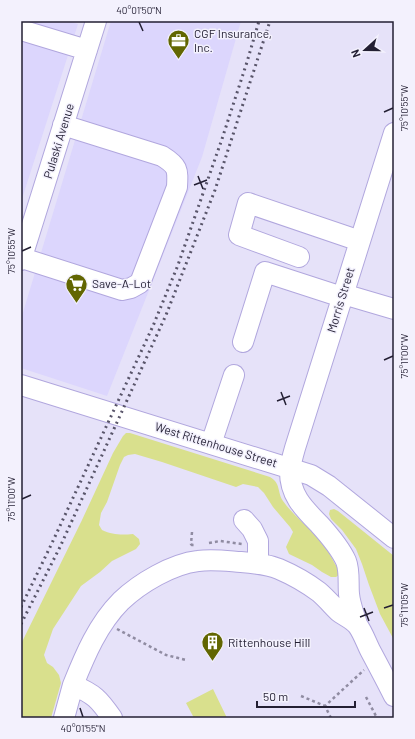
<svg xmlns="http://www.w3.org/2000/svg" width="415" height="739" font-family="Barlow,sans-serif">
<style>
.built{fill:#dcd6fd}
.green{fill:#d9e08d}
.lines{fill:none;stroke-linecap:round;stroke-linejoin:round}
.minor-casing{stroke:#b1a7de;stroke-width:22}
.path{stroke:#908ca2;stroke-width:2.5;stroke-dasharray:3 3;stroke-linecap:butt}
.minor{stroke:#fff;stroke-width:20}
.rail{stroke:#59556a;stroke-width:3;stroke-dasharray:2 4;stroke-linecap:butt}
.ticks{fill:none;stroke:#231f33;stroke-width:1.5}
.labels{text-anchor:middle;stroke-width:3;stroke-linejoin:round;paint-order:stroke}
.poi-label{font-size:12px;fill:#231f33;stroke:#f3f1fd;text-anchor:start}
.street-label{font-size:12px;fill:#231f33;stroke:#f3f1fd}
.neatline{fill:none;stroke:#231f33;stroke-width:1.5}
.ticks-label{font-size:10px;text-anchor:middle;fill:#231f33}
</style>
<rect width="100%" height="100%" fill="#e6e2f9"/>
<path class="built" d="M21,21H68L78,24L21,202Z
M111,21H241L202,157L107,396L21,368V319Z"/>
<path class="green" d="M126,433H130L270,477C281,483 277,492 283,501C293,515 304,523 316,535C324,543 330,554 335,564L338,568L339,575L336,577H331L322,572L312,565L289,554L286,547L293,532L290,527L273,507L264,493L258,487L243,484L236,487L162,462L135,454L128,455L124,457L120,465L107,502L101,513L99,525L102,530C113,535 121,535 133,534L139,539L140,544L136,549L112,561L100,572L81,586L53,629L44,655L47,663L53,667L59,675L61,683L51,718H21V644L82,520L113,453L123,436Z
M334,509L338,511L394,556V640L380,614L369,585L362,564L356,549L342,530L331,519L329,514L330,510Z
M213,689L227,718H194L186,703Z"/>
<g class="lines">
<defs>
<path id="minor" d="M21,30L87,50
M299,257L239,235L248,203L360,241
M22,258L122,290L131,288L140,283L177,187C178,169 178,166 162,156L63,125
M21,260L96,21
M343,294L394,309
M243,342L265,272L342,297
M21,385L311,475L329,486L394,538
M211,444L234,375
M244,520L252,529L258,541V564
M357,624C354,614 350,605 349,594C348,584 350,571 346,561C340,548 329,535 319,524C303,508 289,494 290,469C291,462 293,455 295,448L394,133
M64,718L73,685
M112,718C99,699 94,694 73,685C85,655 98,624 121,601C140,583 172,564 198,561C212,559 227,561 241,562C254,563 267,564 279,569C293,575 307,583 319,592C326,598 332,605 338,611C344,616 353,619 358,626C363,633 366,642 370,650C378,665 386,680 394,696"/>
</defs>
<use href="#minor" class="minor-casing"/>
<path class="path" d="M192,532L191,544L192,545H194
M209,543L220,541L242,544
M117,629L166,655L186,660
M301,696L325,706
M366,697L377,718
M331,718L325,706L364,670"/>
<use href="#minor" class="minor"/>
<path class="rail" d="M21,607L52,543L153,326L178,265L222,139L247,62L259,21
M21,624L60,547L166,315L215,190L270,21"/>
</g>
<path class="ticks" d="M139,22L143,31M384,112L393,108M198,176L203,189M194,185L207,180M22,251L31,247M384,360L393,356M281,392L286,405M277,401L290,396M22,499L31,495M364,608L369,621M384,608L393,605M360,617L373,612M80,708L83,717"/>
<defs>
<symbol id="office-pin" viewBox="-11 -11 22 30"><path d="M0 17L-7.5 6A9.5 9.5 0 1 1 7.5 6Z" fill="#626601" stroke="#f3f1fd"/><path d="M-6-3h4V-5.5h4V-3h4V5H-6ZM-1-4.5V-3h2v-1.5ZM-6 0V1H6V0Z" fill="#fff"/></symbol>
<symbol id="supermarket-pin" viewBox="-11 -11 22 30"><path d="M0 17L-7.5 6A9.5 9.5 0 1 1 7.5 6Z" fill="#626601" stroke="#f3f1fd"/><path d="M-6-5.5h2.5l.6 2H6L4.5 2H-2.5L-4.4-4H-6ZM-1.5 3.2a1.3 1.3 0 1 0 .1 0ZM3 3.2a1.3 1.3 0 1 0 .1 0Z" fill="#fff"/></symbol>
<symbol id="building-pin" viewBox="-11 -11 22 30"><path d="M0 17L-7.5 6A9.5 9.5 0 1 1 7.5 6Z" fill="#626601" stroke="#f3f1fd"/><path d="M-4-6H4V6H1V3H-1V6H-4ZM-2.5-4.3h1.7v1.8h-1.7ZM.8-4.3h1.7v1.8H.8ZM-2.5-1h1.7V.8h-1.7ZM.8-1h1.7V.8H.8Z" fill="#fff"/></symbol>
</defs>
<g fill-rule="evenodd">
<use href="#office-pin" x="166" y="28" width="25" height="34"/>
<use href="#supermarket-pin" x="64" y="272" width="25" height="34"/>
<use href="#building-pin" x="200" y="630" width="25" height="34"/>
</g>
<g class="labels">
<g class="poi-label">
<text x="194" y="38">CGF Insurance,<tspan x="194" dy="14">Inc.</tspan></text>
<text x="92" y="288">Save-A-Lot</text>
<text x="228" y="647">Rittenhouse Hill</text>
</g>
<g class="street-label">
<text transform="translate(59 141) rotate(-73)" y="4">Pulaski Avenue</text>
<text transform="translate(341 300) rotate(-73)" y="4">Morris Street</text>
<text transform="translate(216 445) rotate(17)" y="4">West Rittenhouse Street</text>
</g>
</g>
<rect width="415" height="739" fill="none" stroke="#f3f1fd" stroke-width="44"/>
<g transform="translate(365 50) rotate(249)" stroke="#f3f1fd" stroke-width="3" paint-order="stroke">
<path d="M0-3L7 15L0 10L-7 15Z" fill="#231f33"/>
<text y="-6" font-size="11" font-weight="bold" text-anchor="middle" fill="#231f33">N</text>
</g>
<path d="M257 701v6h98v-6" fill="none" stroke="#231f33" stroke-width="2"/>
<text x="263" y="701" font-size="12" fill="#231f33" stroke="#f3f1fd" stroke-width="3" paint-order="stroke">50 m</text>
<rect x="22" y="22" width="371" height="695" class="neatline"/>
<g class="ticks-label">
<text x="139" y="14">40°01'50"N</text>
<text transform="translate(404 108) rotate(-90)" y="4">75°10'55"W</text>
<text transform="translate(11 251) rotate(-90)" y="4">75°10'55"W</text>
<text transform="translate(404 356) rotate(-90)" y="4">75°11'00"W</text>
<text transform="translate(11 499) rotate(-90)" y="4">75°11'00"W</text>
<text transform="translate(404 605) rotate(-90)" y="4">75°11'05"W</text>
<text x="83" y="732">40°01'55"N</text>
</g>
</svg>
